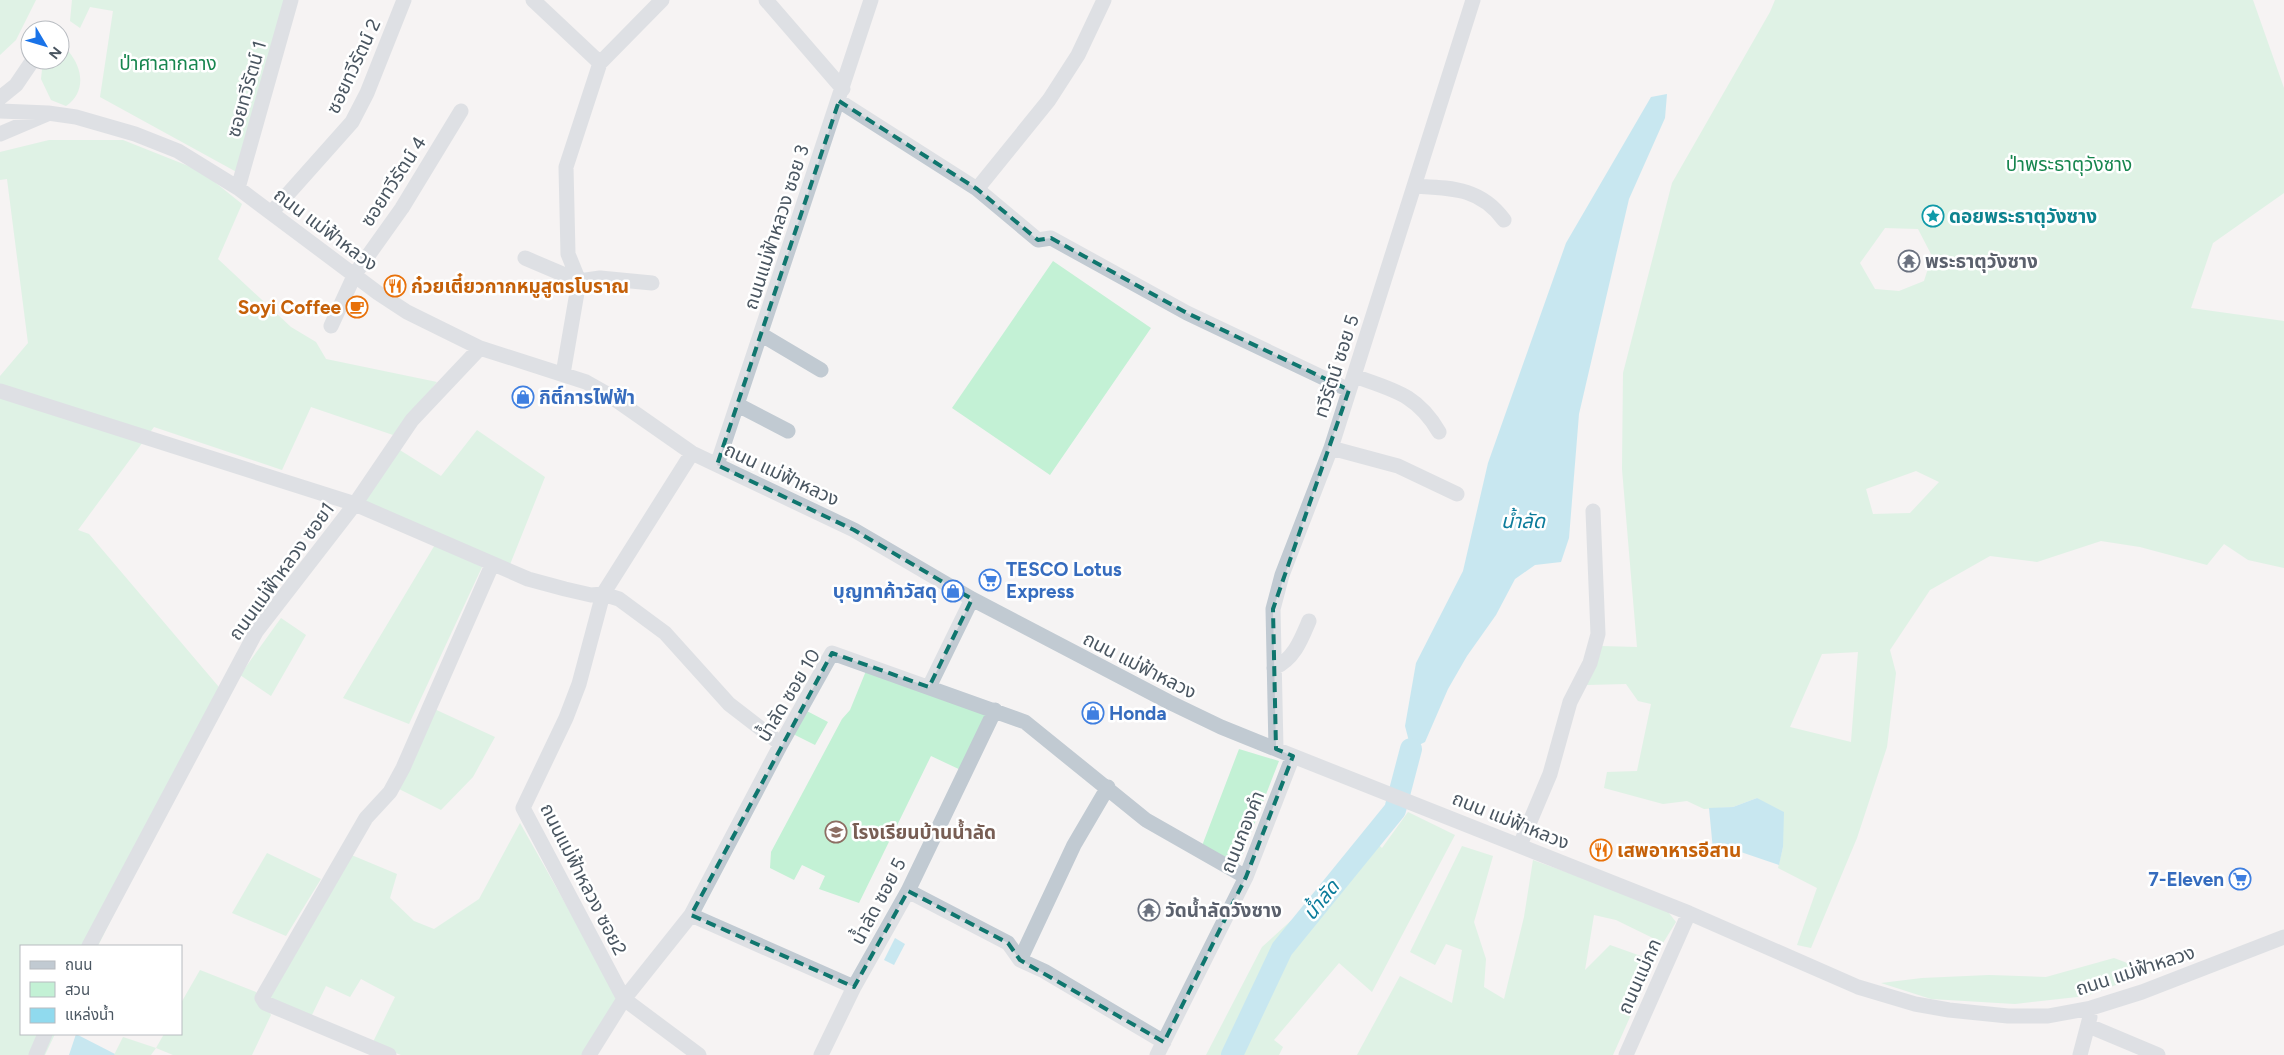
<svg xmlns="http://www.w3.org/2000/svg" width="2284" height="1055" font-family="Figtree,'Noto Sans Thai',sans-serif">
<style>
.green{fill:#c3f1d5;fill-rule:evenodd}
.water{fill:#90daee}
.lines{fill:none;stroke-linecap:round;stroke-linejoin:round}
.river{stroke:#90daee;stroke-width:22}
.minor{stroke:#c1cad2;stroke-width:15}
.marked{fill:none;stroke:#0f766e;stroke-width:4;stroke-dasharray:10 6;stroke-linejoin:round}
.labels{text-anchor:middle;stroke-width:5;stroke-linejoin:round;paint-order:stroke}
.park-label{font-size:19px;fill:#17864f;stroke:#fff}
.street-label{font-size:19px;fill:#4a5661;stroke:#fff}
.culture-label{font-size:19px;font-weight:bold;fill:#0d838f;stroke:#fff;text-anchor:start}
.worship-label{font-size:19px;font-weight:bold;fill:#5b616d;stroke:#fff;text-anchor:start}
.food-label{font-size:19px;font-weight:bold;fill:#c56008;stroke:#fff;text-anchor:start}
.shop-label{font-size:19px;font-weight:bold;fill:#366cbe;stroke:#fff;text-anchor:start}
.education-label{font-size:19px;font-weight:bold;fill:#785e54;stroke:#fff;text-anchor:start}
.water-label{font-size:20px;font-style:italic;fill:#0c7c9b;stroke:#fff}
</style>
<rect width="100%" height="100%" fill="#f5f3f3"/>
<path class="green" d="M 0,0 L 36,0 L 16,40 L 0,55 Z
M 72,0 L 291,0 L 242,175 L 100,97 L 113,11 L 90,7 L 80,28 L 70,21 Z
M 1775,0 L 2253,0 L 2284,88 L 2284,193 L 2213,243 L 2191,308 L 2284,321 L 2284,568 L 2248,560 L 2224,544 L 2207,565 L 2140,547 L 2101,541 L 2037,562 L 1990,556 L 1930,590 L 1890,650 L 1896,673 L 1887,747 L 1857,838 L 1811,948 L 1797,945 L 1817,888 L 1778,868 L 1783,847 L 1757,798 L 1733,807 L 1704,809 L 1687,801 L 1663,804 L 1604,788 L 1607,772 L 1637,771 L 1651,704 L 1638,701 L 1626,684 L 1586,685 L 1601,646 L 1637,647 L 1622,469 L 1623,373 L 1672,183 L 1770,12 ZM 1885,228 L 1918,229 L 1932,256 L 1924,281 L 1899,291 L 1875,289 L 1860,263 ZM 1916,471 L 1939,482 L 1910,513 L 1873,514 L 1866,489 ZM 1858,652 L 1851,742 L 1790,727 L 1822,654 Z
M 60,50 L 69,52 C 83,69 86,92 66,106 L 51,100 L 41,79 L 43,60 L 60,60 Z
M 49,140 L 123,140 L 201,171 L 242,204 L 218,259 L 291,327 L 316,342 L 326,359 L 437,382 L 393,435 L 311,407 L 282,470 L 154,427 L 78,530 L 89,534 L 224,693 L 98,946 L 21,946 L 21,1034 L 55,1034 L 45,1055 L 0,1055 L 0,376 L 28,343 L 7,179 L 0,180 L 0,152 Z
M 1053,261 L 1151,328 L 1050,475 L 952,408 Z
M 477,430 L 545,477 L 509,567 L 355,504 L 395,447 L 441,476 Z
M 436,543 L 482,567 L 409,724 L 343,698 Z
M 281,618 L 306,635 L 271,696 L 240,675 Z
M 868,666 L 995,710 L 965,772 L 931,756 L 859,903 L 819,889 L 825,876 L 802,865 L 794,880 L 770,868 L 771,852 L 842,719 L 850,710 Z
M 430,707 L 495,737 L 473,777 L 441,810 L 393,786 Z
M 805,710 L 828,722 L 815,745 L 793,734 Z
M 1239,749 L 1279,761 L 1238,866 L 1200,851 Z
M 1408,812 L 1455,835 L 1372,992 L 1339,963 L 1274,1040 L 1283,1047 L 1279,1055 L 1206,1055 L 1262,947 L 1319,895 L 1367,834 L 1382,848 Z
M 520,823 L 618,997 L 582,1055 L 401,1055 L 372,1044 L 395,997 L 361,979 L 350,997 L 326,986 L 310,1019 L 267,1000 L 349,854 L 397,874 L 390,898 L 414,921 L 434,929 L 479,899 Z
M 1462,846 L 1493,856 L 1474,922 L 1486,959 L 1484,987 L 1504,999 L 1524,917 L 1533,860 L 1665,908 L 1676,922 L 1663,943 L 1616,920 L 1594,915 L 1585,970 L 1610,945 L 1655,961 L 1613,1055 L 1357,1055 L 1400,976 L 1452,1003 L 1462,950 L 1446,944 L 1435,965 L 1410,952 Z
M 267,853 L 321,879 L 286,936 L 232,913 Z
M 2114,958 L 2151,972 L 2086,996 L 2015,1004 L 1931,999 L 1881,983 L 1922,978 L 1989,975 L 2046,977 Z
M 200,970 L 256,992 L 271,1015 L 252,1055 L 173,1055 L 156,1048 L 151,1055 L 114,1055 L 123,1037 L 156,1048 L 164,1034 L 181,1034 L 181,1003 Z"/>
<path class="water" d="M 1667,94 L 1665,118 L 1629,199 L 1579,414 L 1569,538 L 1561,562 L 1535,565 L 1515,579 L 1496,615 L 1467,656 L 1448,689 L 1425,742 L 1411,749 L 1405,726 L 1416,663 L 1463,571 L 1488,463 L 1566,243 L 1651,97 Z
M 1757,798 L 1784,812 L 1783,847 L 1779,865 L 1735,850 L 1713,850 L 1709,808 L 1733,807 Z
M 895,938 L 905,944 L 894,965 L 884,960 Z
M 76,1034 L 115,1054 L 114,1055 L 69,1055 Z"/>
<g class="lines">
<path class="river" d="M 1232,1055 L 1282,949 L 1395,810 L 1411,749"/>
<path class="minor" d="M 533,0 L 600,63
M 766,0 L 843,89
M 0,98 L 16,85 L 33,60
M 839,101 L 977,189 L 1038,240 L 1051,238 L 1187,313 L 1349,390
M 0,111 L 48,113 L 76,117 L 135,134 L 178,151 L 238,188 L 378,293 L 407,312 L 480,348 L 586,382 L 609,395 L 692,453 L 854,530 L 972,599 L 1169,702 L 1221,727 L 1293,756 L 1689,913 L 1858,987 L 1915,1004 L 1949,1010 L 2008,1016 L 2048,1016 L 2091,1008 L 2142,992 L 2284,937
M 0,134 L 47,114
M 1414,186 C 1450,188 1480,187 1504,220
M 238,188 L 291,0
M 977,189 L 1049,100 L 1078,55 L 1104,0
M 271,213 L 352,122 L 367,93 L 404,0
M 525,258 L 579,281 L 563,374
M 652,283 L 600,278 L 579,281 L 568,254 L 566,167 L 600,63 L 662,0
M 331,326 L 355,274 L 402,208 L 461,111
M 762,335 L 821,370
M 1354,376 C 1393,390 1417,394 1439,432
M 0,391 L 355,504 L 528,579 L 565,589 L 591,595 L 603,594 L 619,599 L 665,633 L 729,704 L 781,744
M 738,405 L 788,431
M 1331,448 L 1398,466 L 1457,494
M 692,453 L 603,594 L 579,684 L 566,718 L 523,808 L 624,999 L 699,1055
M 717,465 L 871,0
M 1274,668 C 1294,659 1301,640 1309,621
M 929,687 L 972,599
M 1276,749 L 1273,609 L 1282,575 L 1331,448 L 1473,0
M 1520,845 L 1550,774 L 1570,702 L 1590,663 L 1598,634 L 1593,511
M 908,891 L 1008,943 L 1020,960 L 1044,971 L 1164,1042
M 691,915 L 854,987
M 89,946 L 256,632 L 355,504 L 412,420 L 480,348
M 1020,960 L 1074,845 L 1108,787
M 2089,1026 L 2158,1055
M 36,1055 L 45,1034
M 389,1055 L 265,1003 L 262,998 L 366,818 L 390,792 L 403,768 L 492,565
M 589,1055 L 624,999 L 691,915 L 781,744 L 832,653 L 1025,722 L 1146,820 L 1246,877
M 821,1055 L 854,987 L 908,891 L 995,710
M 1157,1055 L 1246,877 L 1293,756
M 1626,1055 L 1689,913
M 2080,1055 L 2090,1017"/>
</g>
<path d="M0 0H2284V1055H0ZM 839,101 L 977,189 L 1038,240 L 1051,238 L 1187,313 L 1349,390 L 1273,609 L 1276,749 L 1293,756 L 1246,877 L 1164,1042 L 1020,960 L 1008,943 L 908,891 L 854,987 L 691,915 L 832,653 L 929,687 L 972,599 L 854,530 L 717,465 Z" fill="#f5f3f3" fill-opacity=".55" fill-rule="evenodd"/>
<path class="marked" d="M 839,101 L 977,189 L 1038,240 L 1051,238 L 1187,313 L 1349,390 L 1273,609 L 1276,749 L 1293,756 L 1246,877 L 1164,1042 L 1020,960 L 1008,943 L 908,891 L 854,987 L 691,915 L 832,653 L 929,687 L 972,599 L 854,530 L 717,465 Z"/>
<defs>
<g id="sight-ring" transform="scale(1.125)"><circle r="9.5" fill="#fff" stroke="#0f9aa8" stroke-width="1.5"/><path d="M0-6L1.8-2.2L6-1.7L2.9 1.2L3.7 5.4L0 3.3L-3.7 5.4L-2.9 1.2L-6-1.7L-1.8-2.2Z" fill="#0f9aa8"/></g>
<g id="temple-ring" transform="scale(1.125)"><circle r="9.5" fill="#fff" stroke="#6b7280" stroke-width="1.5"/><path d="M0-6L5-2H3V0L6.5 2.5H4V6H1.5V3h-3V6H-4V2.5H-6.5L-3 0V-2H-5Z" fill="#6b7280"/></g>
<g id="restaurant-ring" transform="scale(1.125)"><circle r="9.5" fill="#fff" stroke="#e8710a" stroke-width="1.5"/><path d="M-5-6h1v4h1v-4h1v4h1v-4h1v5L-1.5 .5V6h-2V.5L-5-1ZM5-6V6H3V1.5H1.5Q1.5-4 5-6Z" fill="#e8710a"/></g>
<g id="cafe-ring" transform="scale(1.125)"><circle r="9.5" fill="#fff" stroke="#e8710a" stroke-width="1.5"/><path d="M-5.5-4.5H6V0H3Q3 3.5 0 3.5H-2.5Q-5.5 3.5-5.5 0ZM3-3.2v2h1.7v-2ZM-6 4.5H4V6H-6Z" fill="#e8710a"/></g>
<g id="shop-ring" transform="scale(1.125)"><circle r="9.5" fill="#fff" stroke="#3f7fe0" stroke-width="1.5"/><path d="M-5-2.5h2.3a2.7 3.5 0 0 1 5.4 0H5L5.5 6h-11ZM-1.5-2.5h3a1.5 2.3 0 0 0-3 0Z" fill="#3f7fe0"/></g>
<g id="supermarket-ring" transform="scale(1.125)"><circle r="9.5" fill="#fff" stroke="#3f7fe0" stroke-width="1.5"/><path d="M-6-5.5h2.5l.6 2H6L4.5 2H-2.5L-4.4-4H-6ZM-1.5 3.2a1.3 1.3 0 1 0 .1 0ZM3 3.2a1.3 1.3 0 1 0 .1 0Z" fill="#3f7fe0"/></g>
<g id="school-ring" transform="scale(1.125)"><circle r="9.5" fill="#fff" stroke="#8d6e63" stroke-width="1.5"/><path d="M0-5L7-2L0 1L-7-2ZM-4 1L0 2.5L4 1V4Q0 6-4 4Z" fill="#8d6e63"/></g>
</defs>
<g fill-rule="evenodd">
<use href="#sight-ring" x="1933" y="216"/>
<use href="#temple-ring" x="1909" y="261"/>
<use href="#restaurant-ring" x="395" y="286"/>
<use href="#cafe-ring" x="357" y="307"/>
<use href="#shop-ring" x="523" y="397"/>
<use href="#supermarket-ring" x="990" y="580"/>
<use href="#shop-ring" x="953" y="591"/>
<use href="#shop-ring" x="1093" y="713"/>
<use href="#school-ring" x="836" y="832"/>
<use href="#restaurant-ring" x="1601" y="850"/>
<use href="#supermarket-ring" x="2240" y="879"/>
<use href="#temple-ring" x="1149" y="910"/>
</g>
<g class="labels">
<g class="park-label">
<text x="168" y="70">ป่าศาลากลาง</text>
<text x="2069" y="171">ป่าพระธาตุวังซาง</text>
</g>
<g class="street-label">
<text transform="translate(353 66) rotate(-65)" y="7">ซอยทวีรัตน์ 2</text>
<text transform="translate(246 89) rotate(-74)" y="7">ซอยทวีรัตน์ 1</text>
<text transform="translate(393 181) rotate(-57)" y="7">ซอยทวีรัตน์ 4</text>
<text transform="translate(776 227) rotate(-72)" y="7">ถนนแม่ฟ้าหลวง ซอย 3</text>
<text transform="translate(326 229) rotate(37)" y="7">ถนน แม่ฟ้าหลวง</text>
<text transform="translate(1336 366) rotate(-72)" y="7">ทวีรัตน์ ซอย 5</text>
<text transform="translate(782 474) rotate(25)" y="7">ถนน แม่ฟ้าหลวง</text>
<text transform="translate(281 571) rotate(-54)" y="7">ถนนแม่ฟ้าหลวง ซอย1</text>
<text transform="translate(1140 665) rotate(27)" y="7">ถนน แม่ฟ้าหลวง</text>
<text transform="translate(788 695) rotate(-59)" y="7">น้ำลัด ซอย 10</text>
<text transform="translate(1511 820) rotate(22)" y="7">ถนน แม่ฟ้าหลวง</text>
<text transform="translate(1242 832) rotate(-68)" y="7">ถนนกองคำ</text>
<text transform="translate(584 879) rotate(63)" y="7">ถนนแม่ฟ้าหลวง ซอย2</text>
<text transform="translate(878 901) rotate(-62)" y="7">น้ำลัด ซอย 5</text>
<text transform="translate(2135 970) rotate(-18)" y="7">ถนน แม่ฟ้าหลวง</text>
<text transform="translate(1639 976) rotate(-66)" y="7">ถนนแม่กก</text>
</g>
<g class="culture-label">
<text x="1949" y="223">ดอยพระธาตุวังซาง</text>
</g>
<g class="worship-label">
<text x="1925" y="268">พระธาตุวังซาง</text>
<text x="1165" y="917">วัดน้ำลัดวังซาง</text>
</g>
<g class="food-label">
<text x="411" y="293">ก๋วยเตี๋ยวกากหมูสูตรโบราณ</text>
<text x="341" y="314" text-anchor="end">Soyi Coffee</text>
<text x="1617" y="857">เสพอาหารอีสาน</text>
</g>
<g class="shop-label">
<text x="539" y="404">กิติ์การไฟฟ้า</text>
<text x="1006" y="576">TESCO Lotus<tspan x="1006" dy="22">Express</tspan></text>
<text x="937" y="598" text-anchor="end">บุญทาค้าวัสดุ</text>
<text x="1109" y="720">Honda</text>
<text x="2224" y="886" text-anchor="end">7-Eleven</text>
</g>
<g class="education-label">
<text x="852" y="839">โรงเรียนบ้านน้ำลัด</text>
</g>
<g class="water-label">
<text x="1523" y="528">น้ำลัด</text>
<text transform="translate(1321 900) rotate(-51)" y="7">น้ำลัด</text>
</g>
</g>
<rect x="20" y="945" width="162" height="90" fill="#ffffff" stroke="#b7bbc0"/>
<rect x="30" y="961" width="25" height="8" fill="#c1cad2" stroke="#b7bbc0"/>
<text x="65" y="970" font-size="15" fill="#4a5661">ถนน</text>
<rect x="30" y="982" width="25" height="15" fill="#c3f1d5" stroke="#b7bbc0"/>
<text x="65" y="995" font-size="15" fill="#4a5661">สวน</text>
<rect x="30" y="1008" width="25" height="15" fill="#90daee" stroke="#b7bbc0"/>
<text x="65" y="1020" font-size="15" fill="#4a5661">แหล่งน้ำ</text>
<g transform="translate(45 45) rotate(128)"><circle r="24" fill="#ffffff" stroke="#b7bbc0"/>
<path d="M0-4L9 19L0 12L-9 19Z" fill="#1a73e8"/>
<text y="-8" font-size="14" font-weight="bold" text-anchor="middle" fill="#4a5661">N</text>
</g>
</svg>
